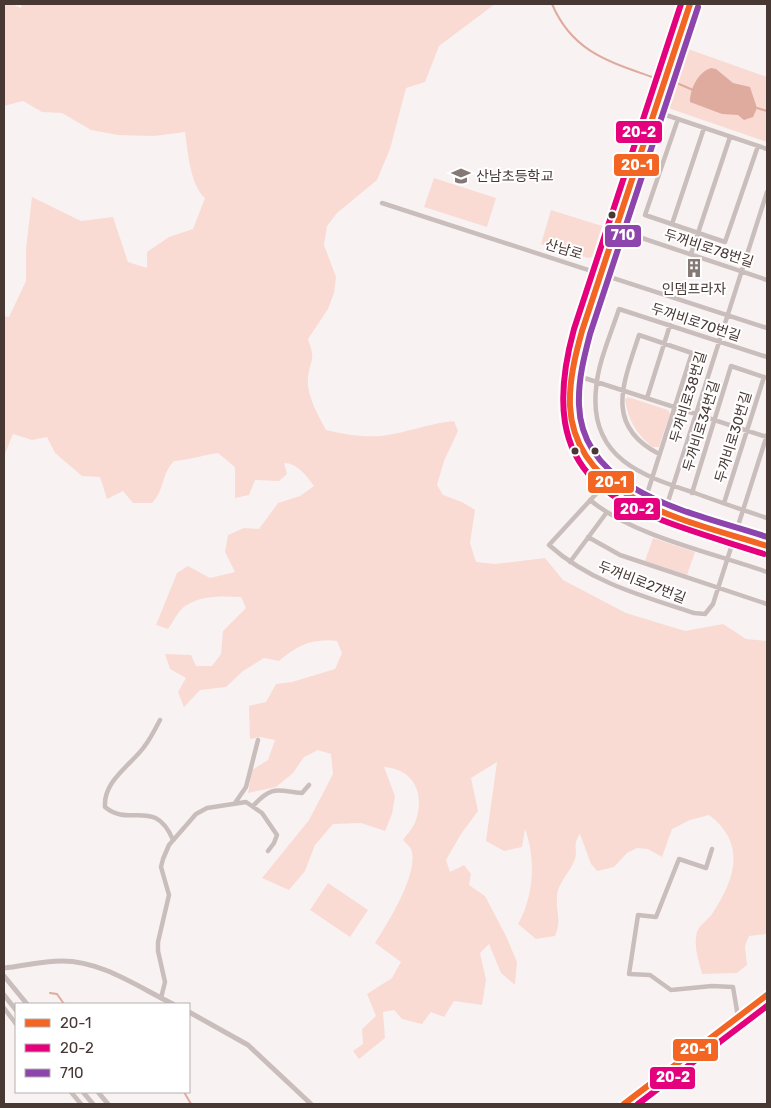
<svg xmlns="http://www.w3.org/2000/svg" width="771" height="1108" font-family="Rubik,'Noto Sans KR',sans-serif">
<style>
.green{fill:#f9dbd4}
.water{fill:#dfab9e}
.lines{fill:none;stroke-linecap:round;stroke-linejoin:round}
.stream{stroke:#dfab9e;stroke-width:2}
.minor{stroke:#c9bebc;stroke-width:4.5}
.tertiary{stroke:#c9bebc;stroke-width:5}
.bus-1-casing{stroke:#fff;stroke-width:10}
.bus-2-casing{stroke:#fff;stroke-width:10}
.bus-3-casing{stroke:#fff;stroke-width:10}
.bus-1{stroke:#f26522;stroke-width:6}
.bus-2{stroke:#e5007d;stroke-width:6}
.bus-3{stroke:#8e44ad;stroke-width:6}
.bus-dot{fill:#473834;stroke:#fff;stroke-width:2}
.labels{text-anchor:middle;stroke-width:4;stroke-linejoin:round;paint-order:stroke}
.poi-label{font-size:14px;fill:#473834;stroke:#fff;text-anchor:start}
.street-label{font-size:14px;fill:#473834;stroke:#fff}
.line-badge{stroke:#fff;stroke-width:2}
.badge-label{font-size:14px;text-anchor:middle;font-weight:bold;fill:#fff}
</style>
<rect width="100%" height="100%" fill="#f8f3f2"/>
<path class="green" d="M 4,4 L 12,4 L 21,8 L 22,4 L 495,4 L 439,46 L 425,82 L 406,88 L 390,149 L 377,180 L 337,213 L 327,226 L 324,245 L 336,277 L 334,293 L 328,309 L 308,339 C 316,362 311,356 308,377 C 306,395 318,415 326,430 C 348,435 371,439 393,434 C 414,430 433,423 454,421 L 458,431 L 444,461 L 437,485 L 443,495 L 462,502 L 475,510 L 470,543 L 476,562 L 495,564 L 545,558 L 563,580 L 626,613 L 685,631 L 723,624 L 746,639 L 767,641 L 767,934 L 749,936 L 745,946 L 747,965 L 737,973 L 702,974 C 699,961 693,946 697,932 C 699,925 708,920 712,914 C 735,879 747,844 709,815 L 690,820 L 672,829 L 662,857 L 648,849 L 637,848 L 627,853 L 614,867 L 597,871 L 591,864 L 580,834 C 572,845 578,850 575,859 C 570,873 557,883 557,898 C 556,916 562,918 555,936 L 536,939 L 518,924 C 534,896 536,859 525,829 L 522,847 L 504,851 L 486,841 L 497,762 L 471,778 L 478,811 L 461,834 L 446,860 L 450,872 L 464,865 L 471,874 L 469,885 L 485,896 L 506,936 L 517,962 L 515,985 L 501,973 L 489,944 L 480,953 L 486,980 L 482,1005 L 454,1001 L 444,1017 L 431,1012 L 422,1024 L 402,1019 L 394,1010 L 383,1012 L 385,1038 L 359,1059 L 353,1051 L 363,1044 L 362,1029 L 376,1016 L 367,994 L 392,978 L 401,962 L 375,943 C 387,924 420,872 411,849 C 409,846 405,842 403,840 C 407,834 414,827 416,820 C 425,792 413,769 384,767 L 395,796 L 392,814 L 385,831 L 361,823 L 333,824 L 315,845 L 305,871 L 289,890 L 262,878 L 309,820 L 333,774 L 331,754 L 318,750 L 304,757 L 293,773 L 276,787 L 248,793 L 252,770 L 268,760 L 275,740 L 260,737 L 250,739 L 249,706 L 266,702 L 276,684 L 292,682 L 335,669 L 342,653 L 337,641 C 311,639 300,644 279,661 L 264,658 L 243,671 L 226,687 L 200,690 L 184,707 L 178,692 L 186,678 L 170,669 L 165,654 L 191,655 L 196,666 L 212,666 L 221,654 L 223,631 L 246,608 L 241,597 C 222,596 202,595 185,606 C 178,611 173,622 168,629 L 156,625 L 177,573 L 188,566 L 210,578 L 235,572 L 225,552 L 228,535 L 244,528 L 259,529 L 278,503 L 300,496 L 314,486 C 307,476 297,463 284,463 L 287,474 L 279,481 L 255,480 L 249,495 L 235,498 L 235,467 L 218,453 C 202,455 190,460 174,461 C 160,476 166,488 152,503 L 133,503 L 123,491 L 107,499 L 100,477 L 82,476 L 55,453 L 47,437 L 32,440 L 13,434 L 4,456 L 4,316 L 9,317 L 26,281 L 26,249 L 32,197 L 81,221 L 113,217 L 128,262 L 147,268 L 147,252 L 169,237 L 193,229 L 205,198 C 190,185 188,152 185,132 L 154,136 L 118,135 L 91,130 L 62,113 L 42,112 L 23,101 L 4,106 Z
M 688,49 L 767,77 L 767,142 L 668,108 Z
M 434,178 L 496,198 L 487,227 L 424,207 Z
M 551,210 L 602,226 L 592,257 L 588,258 L 541,244 Z
M 628,397 L 668,410 L 670,414 L 659,447 L 652,447 C 636,433 628,420 625,399 Z
M 653,538 L 695,552 L 687,575 L 645,561 Z
M 328,883 L 368,910 L 350,937 L 310,910 Z"/>
<path class="water" d="M 711,68 L 716,69 L 733,83 L 750,87 L 757,108 L 753,117 L 744,120 L 738,115 L 722,114 L 690,102 C 690,89 698,72 711,68 Z"/>
<g class="lines">
<path class="stream" d="M 552,4 C 572,51 607,61 652,77
M 679,84 L 693,90
M 757,108 L 767,111
M 50,993 L 57,994 L 64,1004
M 184,1092 L 191,1104"/>
<path class="minor" d="M 690,4 C 660,88 633,174 606,259 C 593,299 567,363 570,405 C 571,427 579,450 594,468 C 628,509 716,528 767,546
M 654,111 L 767,149
M 678,119 L 645,215 L 725,242 L 758,146
M 382,203 L 767,328
M 672,224 L 704,128
M 615,229 L 767,280
M 691,254 L 730,137
M 767,357 L 619,309 C 611,334 598,362 596,389 C 589,458 642,476 695,493 C 719,502 743,510 767,518
M 572,374 L 767,437
M 647,398 L 670,325
M 607,482 L 549,545 C 590,582 642,596 694,613 L 705,614 L 713,604 L 767,435
M 692,493 L 731,366 L 764,377 L 724,503
M 647,494 L 692,353 L 639,335 C 624,382 603,425 659,454
M 590,500 C 633,536 713,553 767,572
M 665,511 L 767,192
M 588,537 L 620,555 L 767,604
M 570,562 L 607,512
M 160,720 C 155,729 151,738 144,747 C 131,765 103,781 105,807 C 130,828 155,797 173,840
M 235,803 L 246,787 L 258,740
M 253,806 C 273,784 278,791 302,793 L 309,785
M 712,849 L 706,868 L 679,859 L 656,917 L 638,915 L 629,974 L 650,975 L 671,990 L 712,986 L 733,987 L 738,1017
M 161,998 L 165,982 L 158,951 L 158,942 L 169,895 L 161,867 L 163,859 L 169,845 L 196,814 L 207,808 L 246,802 L 262,813 L 277,835 L 274,843 L 268,851
M 4,1008 L 16,1024
M 71,1092 L 81,1104
M 624,1104 L 767,995"/>
<path class="tertiary" d="M 4,968 C 23,966 42,961 62,961 C 102,961 138,987 173,1004
M 4,976 L 27,1004
M 4,995 L 16,1010
M 189,1012 L 248,1045 L 311,1104
M 83,1092 L 93,1104
M 98,1092 L 108,1104"/>
<g class="bus-1-casing">
<path id="bus-1" d="M 690,4 L 582,331 C 575,356 569,381 570,406 C 575,502 694,522 767,546
M 624,1104 L 767,995"/>
</g>
<g class="bus-2-casing">
<path id="bus-2" d="M 681,4 L 574,329 C 528,497 636,512 764,554
M 638,1104 L 767,1006"/>
</g>
<g class="bus-3-casing">
<path id="bus-3" d="M 698,7 L 590,334 C 584,357 578,380 579,405 C 582,495 699,514 767,537"/>
</g>
<use href="#bus-1" class="bus-1"/>
<use href="#bus-2" class="bus-2"/>
<use href="#bus-3" class="bus-3"/>
</g>
<defs>
<g id="school-bare" transform="scale(1.5)"><path d="M0-5L7-2L0 1L-7-2ZM-4 1L0 2.5L4 1V4Q0 6-4 4Z" fill="#857976" stroke="#fff" stroke-width="2.5" paint-order="stroke"/></g>
<g id="building-bare" transform="scale(1.5)"><path d="M-4-6H4V6H1V3H-1V6H-4ZM-2.5-4.3h1.7v1.8h-1.7ZM.8-4.3h1.7v1.8H.8ZM-2.5-1h1.7V.8h-1.7ZM.8-1h1.7V.8H.8Z" fill="#857976" stroke="#fff" stroke-width="2.5" paint-order="stroke"/></g>
</defs>
<g fill-rule="evenodd">
<use href="#school-bare" x="461" y="176"/>
<use href="#building-bare" x="694" y="268"/>
</g>
<g class="bus-dot">
<circle cx="612" cy="215" r="4.5"/>
<circle cx="575" cy="451" r="4.5"/>
<circle cx="595" cy="451" r="4.5"/>
</g>
<g class="labels">
<g class="poi-label">
<text x="476" y="181">산남초등학교</text>
<text x="694" y="294" text-anchor="middle">인뎀프라자</text>
</g>
<g class="street-label">
<text transform="translate(709 248) rotate(18)" y="5">두꺼비로78번길</text>
<text transform="translate(564 249) rotate(17)" y="5">산남로</text>
<text transform="translate(696 322) rotate(18)" y="5">두꺼비로70번길</text>
<text transform="translate(688 397) rotate(-73)" y="5">두꺼비로38번길</text>
<text transform="translate(701 426) rotate(-73)" y="5">두꺼비로34번길</text>
<text transform="translate(733 437) rotate(-73)" y="5">두꺼비로30번길</text>
<text transform="translate(642 582) rotate(21)" y="5">두꺼비로27번길</text>
</g>
</g>
<g class="line-badge">
<rect x="615" y="120" width="48" height="24" rx="5" fill="#e5007d"/>
<rect x="613" y="153" width="47" height="24" rx="5" fill="#f26522"/>
<rect x="604" y="224" width="38" height="24" rx="5" fill="#8e44ad"/>
<rect x="587" y="470" width="48" height="24" rx="5" fill="#f26522"/>
<rect x="613" y="497" width="48" height="24" rx="5" fill="#e5007d"/>
<rect x="672" y="1038" width="47" height="24" rx="5" fill="#f26522"/>
<rect x="649" y="1066" width="47" height="24" rx="5" fill="#e5007d"/>
</g>
<g class="badge-label">
<text x="639" y="137">20-2</text>
<text x="637" y="170">20-1</text>
<text x="623" y="240">710</text>
<text x="611" y="487">20-1</text>
<text x="637" y="514">20-2</text>
<text x="696" y="1054">20-1</text>
<text x="673" y="1082">20-2</text>
</g>
<rect width="771" height="1108" fill="none" stroke="#473834" stroke-width="10"/>
<rect x="15" y="1003" width="175" height="90" fill="#ffffff" stroke="#b5afae"/>
<rect x="25" y="1019" width="25" height="8" fill="#f26522" stroke="#b5afae"/>
<text x="60" y="1028" font-size="15" fill="#473834">20-1</text>
<rect x="25" y="1044" width="25" height="8" fill="#e5007d" stroke="#b5afae"/>
<text x="60" y="1053" font-size="15" fill="#473834">20-2</text>
<rect x="25" y="1069" width="25" height="8" fill="#8e44ad" stroke="#b5afae"/>
<text x="60" y="1078" font-size="15" fill="#473834">710</text>
</svg>
